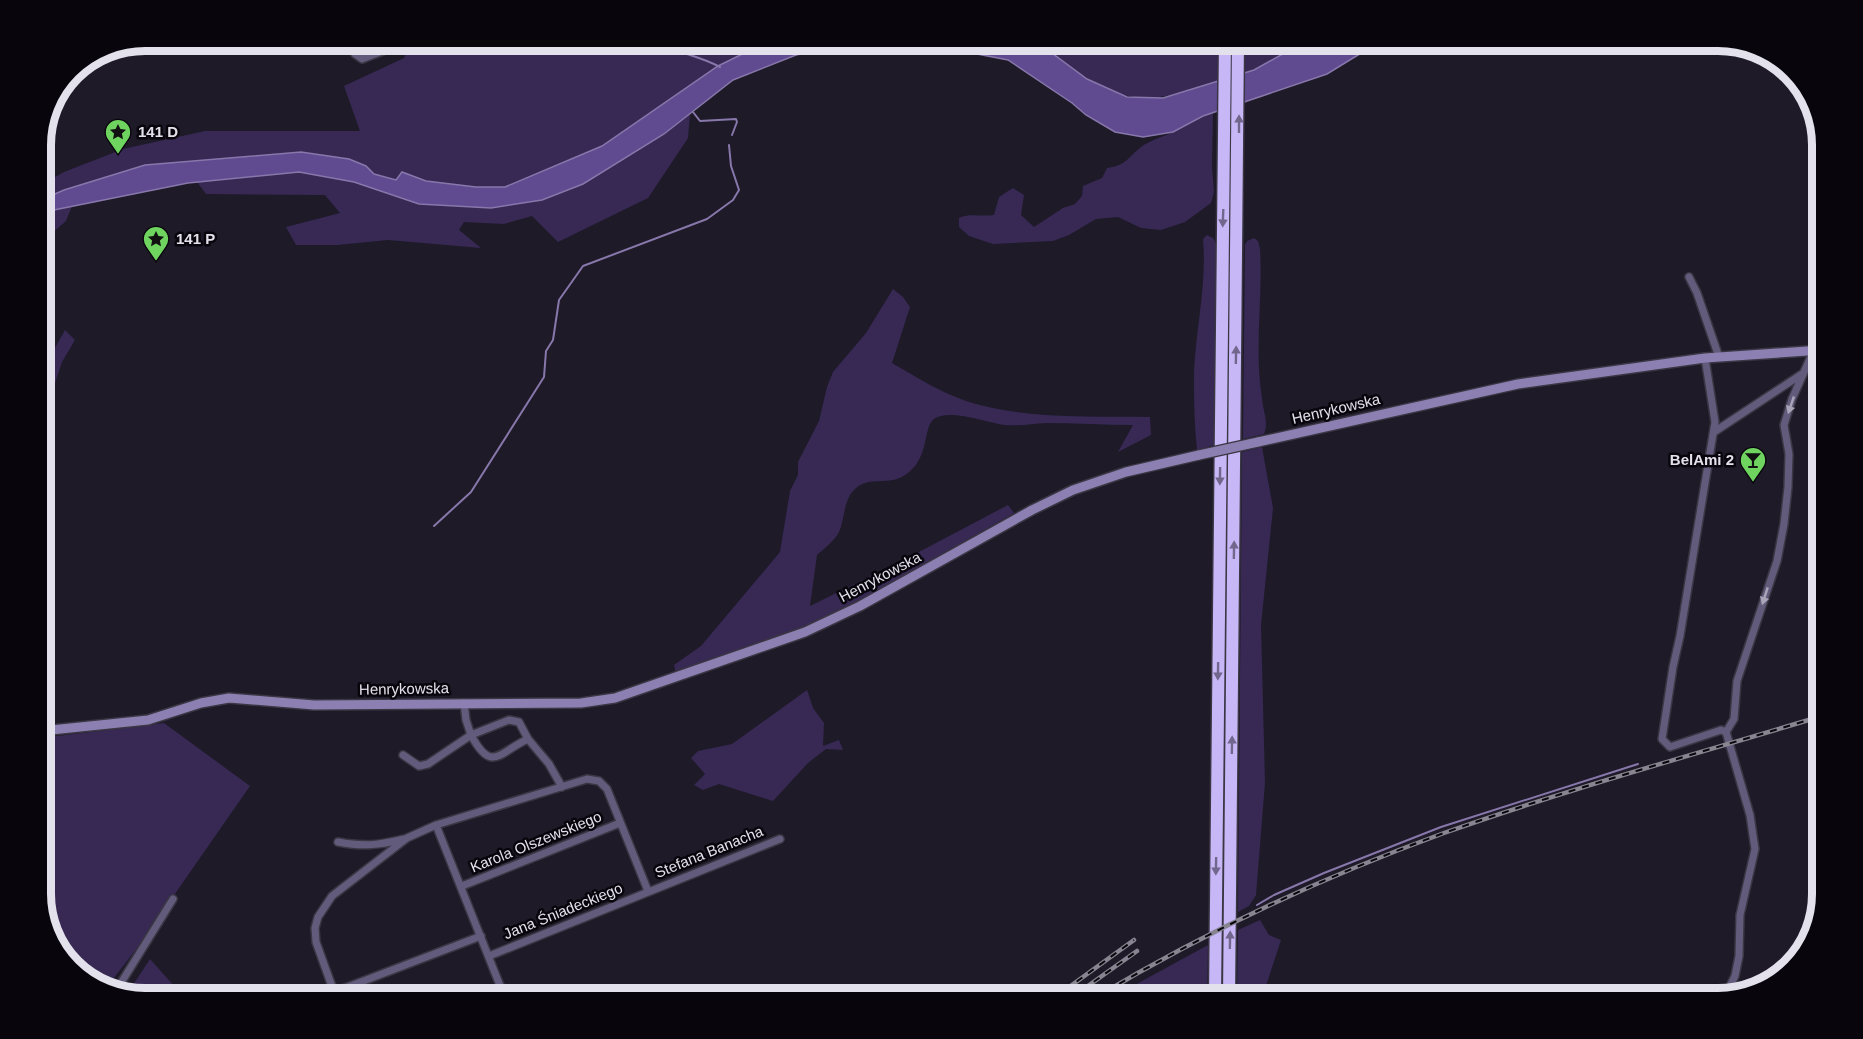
<svg xmlns="http://www.w3.org/2000/svg" width="1863" height="1039" font-family="Helvetica,sans-serif">
<style>
.green{fill:#372954}
.water{fill:#604a90;stroke:#8777ab;stroke-width:1.5}
.lines{fill:none;stroke-linecap:round;stroke-linejoin:round}
.stream{stroke:#8777ab;stroke-width:2}
.minor-casing{stroke:#3a3643;stroke-width:10}
.secondary-casing{stroke:#3a3643;stroke-width:12}
.motorway-casing{stroke:#3a3643;stroke-width:15}
.minor{stroke:#635b7b;stroke-width:7}
.secondary{stroke:#8c7fb1;stroke-width:9}
.motorway{stroke:#c7b7f6;stroke-width:12}
.rail-casing{stroke:#888591;stroke-width:4.5}
.rail{stroke:#08060c;stroke-width:2;stroke-dasharray:7;stroke-linecap:butt}
.secondary-bridge-casing{stroke:#3a3643;stroke-width:12;stroke-linecap:butt}
.secondary-bridge{stroke:#8c7fb1;stroke-width:9}
.oneway{fill:#71678d}
.oneway2{fill:#a9a5b9}
.labels{text-anchor:middle;stroke-width:5;stroke-linejoin:round;paint-order:stroke}
.poi-label{font-size:15px;font-weight:bold;fill:#e3e1eb;stroke:#08060c;text-anchor:start}
.street-label{font-size:15px;fill:#e3e1eb;stroke:#08060c}
.rim{fill:none;stroke:#e3e1eb;stroke-width:8}
</style>
<rect width="100%" height="100%" fill="#1e1a28"/>
<path class="green" d="M 413,41 L 769,41 L 718,66 L 602,146 L 505,187 L 476,187 L 426,181 L 402,172 L 397,180 L 374,174 L 366,166 L 145,165 L 64,190 L 41,200 L 41,185 L 64,172 L 123,149 L 205,131 L 360,131 L 344,86 L 404,58 Z
M 1028,41 L 1224,41 L 1224,79 C 1169,96 1141,111 1086,79 C 1066,66 1050,51 1028,41 Z
M 1238,41 L 1306,41 L 1254,70 L 1239,75 Z
M 1213,112 L 1212,167 L 1214,192 L 1211,203 L 1185,222 L 1161,230 L 1141,228 L 1118,217 L 1096,219 L 1069,235 L 1053,241 L 993,244 L 969,236 L 959,227 L 959,218 C 971,213 981,217 994,215 L 999,197 L 1013,188 L 1024,195 L 1021,215 L 1034,227 L 1063,208 L 1075,204 L 1082,196 L 1083,186 L 1102,178 L 1107,168 C 1127,165 1127,158 1141,147 C 1152,139 1164,137 1175,131 C 1188,125 1200,117 1213,112 Z
M 690,114 L 688,138 L 648,198 L 558,242 L 532,216 L 504,224 L 464,222 L 459,230 L 481,248 L 388,240 L 337,245 L 296,245 L 286,227 L 340,213 L 325,195 L 206,194 L 197,182 L 299,172 L 354,182 L 419,204 L 583,184 L 664,134 Z
M 1234,157 L 1224,998 L 1220,998 L 1230,158 Z
M 72,206 L 66,221 L 41,243 L 41,215 L 44,212 Z
M 1207,235 L 1213,238 L 1217,246 L 1214,445 L 1197,450 C 1194,424 1194,398 1194,372 C 1196,327 1207,284 1203,239 Z
M 1254,238 L 1258,241 L 1260,249 C 1263,299 1254,349 1262,398 C 1263,412 1269,421 1264,434 L 1243,439 L 1245,245 L 1247,241 Z
M 893,289 L 903,297 L 910,307 L 892,363 C 916,377 940,392 966,401 C 1025,420 1090,416 1150,417 L 1151,435 L 1118,452 L 1133,425 C 1104,425 1075,423 1046,423 C 1032,424 1019,426 1005,425 C 988,423 948,408 934,419 C 922,428 931,461 902,477 C 886,485 869,476 855,489 C 843,500 845,519 839,532 C 834,541 825,548 817,555 L 810,606 L 915,554 L 1008,505 L 1014,513 L 836,614 L 803,629 L 676,674 L 674,665 L 701,646 L 780,552 L 790,491 L 798,475 L 798,462 L 819,421 L 827,387 L 833,372 L 866,333 Z
M 65,330 L 75,340 L 62,362 L 41,425 L 41,373 Z
M 1262,447 L 1273,508 L 1261,625 L 1265,783 L 1256,895 L 1249,906 L 1238,912 L 1242,452 Z
M 807,690 L 813,708 L 824,723 L 823,746 L 839,740 L 843,750 L 826,749 L 808,763 L 773,801 L 719,784 L 703,790 L 694,785 L 705,774 L 691,758 L 698,751 L 732,744 Z
M 164,723 L 250,786 L 138,947 L 106,988 L 93,985 L 55,947 L 41,901 L 41,738 Z
M 1260,920 L 1269,935 L 1281,940 L 1262,998 L 1237,998 L 1238,930 Z
M 1208,945 L 1207,998 L 1111,998 Z
M 150,959 L 175,987 L 178,998 L 145,998 L 127,994 Z"/>
<path class="water" d="M 769,41 L 842,41 L 824,49 L 796,55 L 733,80 L 664,134 L 583,184 L 542,200 L 491,208 L 419,204 L 354,182 L 299,172 L 188,183 L 44,212 L 41,215 L 41,200 L 64,190 L 145,165 L 301,152 L 349,159 L 366,166 L 374,174 L 396,180 L 402,172 L 426,181 L 476,187 L 505,187 L 602,146 L 718,66 Z
M 910,41 L 1028,41 L 1045,48 L 1087,79 L 1127,97 L 1163,98 L 1254,70 L 1306,41 L 1381,41 L 1327,74 L 1203,116 L 1173,132 L 1143,137 L 1115,132 L 1086,115 L 1072,103 L 1008,60 Z"/>
<g class="lines">
<path class="stream" d="M 651,40 C 673,52 698,55 720,67
M 693,112 L 700,121 L 736,119 L 737,122 L 732,135
M 434,526 L 471,492 L 544,377 L 546,351 L 553,340 L 559,300 L 583,266 L 707,219 L 733,200 L 739,190 L 731,166 L 729,145
M 1822,654 L 1819,671 L 1822,736
M 1257,905 L 1274,895 L 1324,873 L 1441,827 L 1638,764"/>
<g class="minor-casing">
<path id="minor" d="M 350,40 L 355,54 L 362,59 L 398,45 L 402,40
M 1689,277 L 1697,293 L 1719,357
M 1705,358 L 1715,422 L 1680,636 L 1673,667 L 1662,739 L 1670,747 L 1721,730 L 1726,732
M 1714,432 L 1802,374
M 464,703 L 466,720 L 471,735 L 509,720 L 519,722 L 528,739 L 549,764 L 562,787
M 403,755 L 419,766 L 428,764 L 471,735 C 492,774 499,752 528,739
M 436,825 L 503,993 L 507,998
M 338,842 C 364,847 379,845 404,839
M 462,886 L 620,823
M 489,956 L 780,839
M 116,991 L 173,899
M 334,992 L 316,942 L 315,928 L 318,917 L 332,896 L 407,838 L 436,825 L 587,779 L 599,781 L 607,789 L 648,891
M 319,998 L 481,936
M 1718,998 L 1727,992 L 1735,976 L 1739,956 L 1740,915 L 1755,849 L 1750,815 L 1726,732 L 1734,719 L 1737,681 L 1777,561 L 1784,524 L 1788,487 L 1789,454 L 1784,425 L 1792,399 L 1813,352"/>
</g>
<g class="secondary-casing">
<path id="secondary" d="M 1258,442 L 1518,384 L 1705,358 L 1822,350
M 41,731 L 148,720 L 201,703 L 229,698 L 314,705 L 581,703 L 615,698 L 805,632 L 860,606 L 1032,510 L 1073,490 L 1126,472 L 1199,455"/>
</g>
<g class="motorway-casing">
<path id="motorway" d="M 1215,998 L 1225,40
M 1229,998 L 1238,40"/>
</g>
<use href="#minor" class="minor"/>
<use href="#secondary" class="secondary"/>
<use href="#motorway" class="motorway"/>
<g class="rail-casing">
<path id="rail" d="M 1054,998 L 1134,940
M 1071,998 L 1137,951
M 1095,998 C 1205,932 1323,877 1444,833 C 1568,789 1696,754 1822,716"/>
</g>
<use href="#rail" class="rail"/>
<g class="secondary-bridge-casing">
<path id="secondary-bridge" d="M 1199,455 L 1258,442"/>
</g>
<use href="#secondary-bridge" class="secondary-bridge"/>
</g>
<defs><path id="oneway-solid" d="M-6-.8H1V-3.2L6.5 0L1 3.2V.8H-6Z" transform="scale(1.5)"/></defs>
<g class="oneway">
<use href="#oneway-solid" transform="translate(1239 124) rotate(-90)"/>
<use href="#oneway-solid" transform="translate(1223 218) rotate(92)"/>
<use href="#oneway-solid" transform="translate(1236 355) rotate(-89)"/>
<use href="#oneway-solid" transform="translate(1220 476) rotate(91)"/>
<use href="#oneway-solid" transform="translate(1234 550) rotate(-89)"/>
<use href="#oneway-solid" transform="translate(1218 671) rotate(91)"/>
<use href="#oneway-solid" transform="translate(1232 745) rotate(-89)"/>
<use href="#oneway-solid" transform="translate(1216 866) rotate(91)"/>
<use href="#oneway-solid" transform="translate(1230 940) rotate(-89)"/>
</g>
<g class="oneway2">
<use href="#oneway-solid" transform="translate(1791 405) rotate(109)"/>
<use href="#oneway-solid" transform="translate(1765 596) rotate(108)"/>
</g>
<defs>
<g id="sight-pin" transform="scale(1.35)"><path d="M0 17L-7.5 6A9.5 9.5 0 1 1 7.5 6Z" fill="#6fd35f" stroke="#08060c"/><path d="M0-6L1.8-2.2L6-1.7L2.9 1.2L3.7 5.4L0 3.3L-3.7 5.4L-2.9 1.2L-6-1.7L-1.8-2.2Z" fill="#111"/></g>
<g id="bar-pin" transform="scale(1.35)"><path d="M0 17L-7.5 6A9.5 9.5 0 1 1 7.5 6Z" fill="#6fd35f" stroke="#08060c"/><path d="M-6-5H6L.8 .8V4.5H3.5V6h-7V4.5H-.8V.8Z" fill="#111"/></g>
</defs>
<g fill-rule="evenodd">
<use href="#sight-pin" x="118" y="132"/>
<use href="#sight-pin" x="156" y="239"/>
<use href="#bar-pin" x="1753" y="460"/>
</g>
<g class="labels">
<g class="poi-label">
<text x="138" y="137">141 D</text>
<text x="176" y="244">141 P</text>
<text x="1734" y="465" text-anchor="end">BelAmi 2</text>
</g>
<g class="street-label">
<text transform="translate(1336 409) rotate(-13)" y="5">Henrykowska</text>
<text transform="translate(880 577) rotate(-28)" y="5">Henrykowska</text>
<text transform="translate(404 689) rotate(-1)" y="5">Henrykowska</text>
<text transform="translate(536 842) rotate(-22)" y="5">Karola Olszewskiego</text>
<text transform="translate(709 852) rotate(-22)" y="5">Stefana Banacha</text>
<text transform="translate(563 911) rotate(-22)" y="5">Jana Śniadeckiego</text>
</g>
</g>
<path d="M0 0H1863V1039H0ZM145 51H1718A94 94 0 0 1 1812 145V894A94 94 0 0 1 1718 988H145A94 94 0 0 1 51 894V145A94 94 0 0 1 145 51Z" fill="#08060c" fill-rule="evenodd"/>
<path class="rim" d="M145 51H1718A94 94 0 0 1 1812 145V894A94 94 0 0 1 1718 988H145A94 94 0 0 1 51 894V145A94 94 0 0 1 145 51Z"/>
</svg>
